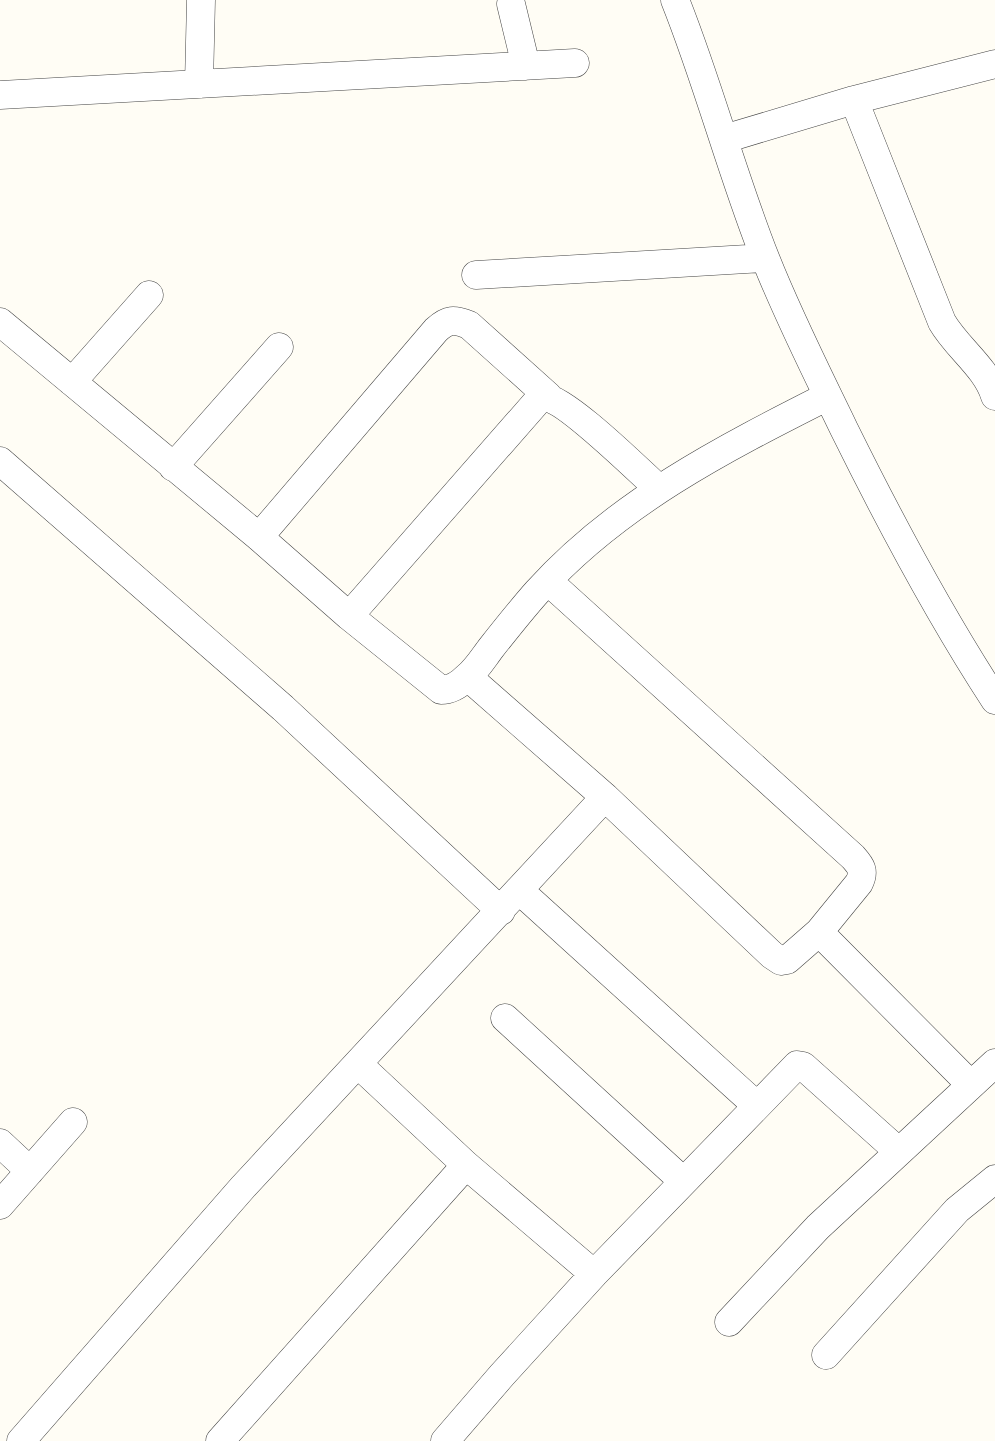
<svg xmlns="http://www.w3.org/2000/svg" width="995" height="1441" font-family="Spectral,serif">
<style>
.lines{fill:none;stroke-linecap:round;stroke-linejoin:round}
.minor-casing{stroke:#444;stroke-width:29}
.minor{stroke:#fff;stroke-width:28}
</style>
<rect width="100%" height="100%" fill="#fffdf5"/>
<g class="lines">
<g class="minor-casing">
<path id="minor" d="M 675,0 C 709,85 732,175 766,260 C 789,318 817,373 844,429 C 890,522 938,613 995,700
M 511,4 L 526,66
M 199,84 L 201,0
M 0,95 L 575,63
M 854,100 L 942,322 C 957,348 986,367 995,396
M 724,139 L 854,100 L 995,64
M 476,275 L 765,258
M 0,322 L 259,537 L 349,616 L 441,690 C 452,690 460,684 467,677 C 477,669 484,657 491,648 C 506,629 521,610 537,592 C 617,503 723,449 828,396
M 72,382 L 149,295
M 0,461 L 283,708 L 501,911
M 173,467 L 279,347
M 259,537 L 436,330 C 448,319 454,319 469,325 L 548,396
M 548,581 L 853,857 C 861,866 865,871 859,883 L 819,932
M 349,616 L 541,397 C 563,395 639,471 659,489
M 468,677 L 605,797 L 772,955 L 781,961 L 787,960 L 819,932 L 971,1085
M 520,891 L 756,1105
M 505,1018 L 683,1181
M 358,1064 L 466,1165 L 594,1274
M 0,1143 L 30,1171
M 0,1205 L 73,1122
M 729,1322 L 818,1227 L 995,1063
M 826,1355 L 957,1210 L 995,1179
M 21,1441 L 243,1187 L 605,797
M 220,1441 L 466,1165
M 445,1441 L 502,1375 L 594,1274 L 797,1065 L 803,1066 L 898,1151"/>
</g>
<use href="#minor" class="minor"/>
</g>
</svg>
